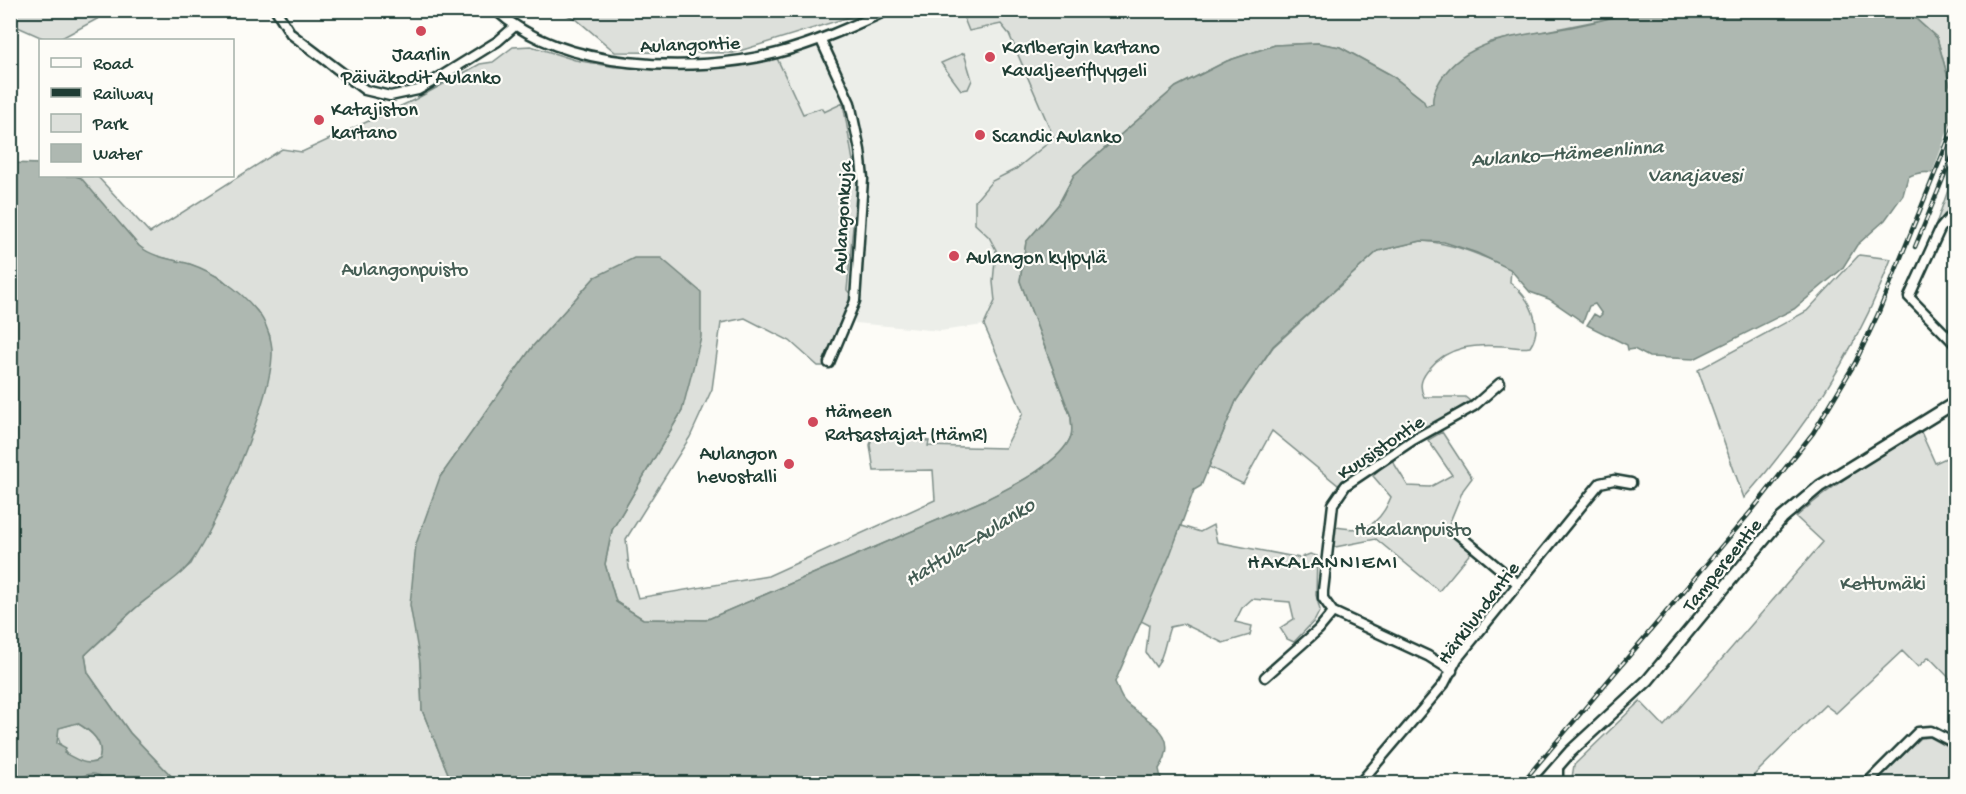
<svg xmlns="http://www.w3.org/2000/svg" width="1966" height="794" font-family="'Gochi Hand',sans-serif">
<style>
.built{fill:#eceee9}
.green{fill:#dde0db;stroke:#7e8e88;stroke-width:1.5}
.water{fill:#aeb8b1;stroke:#75877f;stroke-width:1.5;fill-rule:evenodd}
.pier{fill:#fdfcf7}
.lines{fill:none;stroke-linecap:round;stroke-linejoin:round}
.minor-casing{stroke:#1f3d34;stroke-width:13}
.major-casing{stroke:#1f3d34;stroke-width:15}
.minor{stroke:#fdfcf7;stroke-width:8}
.major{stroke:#fdfcf7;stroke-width:10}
.rail-casing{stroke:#1f3d34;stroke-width:4.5}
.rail{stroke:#fdfcf7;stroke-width:2;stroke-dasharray:7;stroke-linecap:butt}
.poi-dot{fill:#d1495b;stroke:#fdfcf7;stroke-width:2}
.labels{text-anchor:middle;stroke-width:4.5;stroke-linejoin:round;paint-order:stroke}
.street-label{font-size:20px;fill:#1f3d34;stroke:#fdfcf7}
.poi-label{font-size:20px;fill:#1f3d34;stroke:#fdfcf7;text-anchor:start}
.park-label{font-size:20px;fill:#455e55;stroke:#fdfcf7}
.water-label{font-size:21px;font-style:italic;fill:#435c53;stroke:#fdfcf7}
.neighbourhood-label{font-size:21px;letter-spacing:1.5px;fill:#1f3d34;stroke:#fdfcf7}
</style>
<rect width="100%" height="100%" fill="#fdfcf7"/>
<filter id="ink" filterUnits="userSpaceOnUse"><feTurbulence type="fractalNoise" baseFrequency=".0167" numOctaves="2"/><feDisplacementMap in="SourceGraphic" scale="12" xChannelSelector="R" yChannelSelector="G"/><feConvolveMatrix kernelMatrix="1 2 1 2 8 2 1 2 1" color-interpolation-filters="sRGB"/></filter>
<g filter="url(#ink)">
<path class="built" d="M 891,11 L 961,11 L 969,31 L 1001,24 L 1009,34 L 1054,138 L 1016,169 L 992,181 L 980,230 L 989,237 L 996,250 L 993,282 L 995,301 L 984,325 L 940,331 L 855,323 L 855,301 L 847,290 L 857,184 L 843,103 L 823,112 L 811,110 L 803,114 L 775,54 Z"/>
<path class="green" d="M 11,10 L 112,10 L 112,11 L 58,40 L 47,40 L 11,24 Z
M 558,11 L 869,10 L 869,11 L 733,53 L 615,52 L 576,19 Z
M 961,11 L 1634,11 L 1611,18 L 1490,42 L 1434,93 L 1433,104 L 1425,106 L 1423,100 L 1391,75 L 1340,47 L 1318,43 L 1275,45 L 1227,61 L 1176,87 L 1074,175 L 1058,205 L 1026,242 L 1020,281 L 1071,417 C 1071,422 1073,430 1071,436 C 1062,462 1013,486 989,498 L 706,620 L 643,619 L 616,602 L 605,564 L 612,530 L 682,411 L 595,277 L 533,346 L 440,477 L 420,662 L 422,710 L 452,783 L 178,783 L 130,733 L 88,673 L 85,655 L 138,606 L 191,564 L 221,507 L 253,428 L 270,336 L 257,311 L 222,279 L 192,265 L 149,254 L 139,246 L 81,179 L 75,176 L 97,176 L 150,233 L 282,149 L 302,152 L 416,99 L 480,64 L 493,62 L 513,47 L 531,46 L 575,60 L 615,67 L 734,65 L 775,54 L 803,114 L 821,108 L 824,112 L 843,103 L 857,184 L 847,290 L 852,296 L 825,366 L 818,366 L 790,341 L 745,318 L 721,323 L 712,389 L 690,437 L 626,539 L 629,568 L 638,598 L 768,576 L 935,500 L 933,470 L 874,471 L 870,445 L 873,435 L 929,441 L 928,446 L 1005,448 L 1023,413 L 984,325 L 995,301 L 993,282 L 996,250 L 989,237 L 975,224 L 975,201 L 992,181 L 1016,169 L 1054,138 L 1009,34 L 1001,24 L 969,31 Z
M 1907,11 L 1955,11 L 1955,92 L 1950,85 L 1937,38 Z
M 964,53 L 972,80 L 968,89 L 961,90 L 941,63 Z
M 1952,179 L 1955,182 L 1955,225 L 1947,226 L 1936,224 Z
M 1421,241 C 1454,243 1481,255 1511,269 L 1510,282 C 1529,297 1545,325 1530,347 C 1519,349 1513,346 1502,346 C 1476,344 1448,346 1430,368 C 1422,377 1418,385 1424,397 L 1465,397 L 1470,401 L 1338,485 L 1272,431 L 1243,484 L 1209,467 L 1236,401 L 1273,347 L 1378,251 Z
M 1859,255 L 1891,259 C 1858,348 1807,427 1744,498 L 1698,370 L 1807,311 Z
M 1442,432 L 1472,478 L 1463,490 L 1449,524 L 1453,527 L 1449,532 L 1473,550 L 1439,591 L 1376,539 L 1330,548 L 1332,526 C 1363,533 1378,528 1391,497 L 1373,476 L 1385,463 L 1392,460 L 1408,486 L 1430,487 L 1452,475 L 1428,440 Z
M 1921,432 L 1935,463 L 1955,454 L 1955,684 L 1929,657 L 1918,667 L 1902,651 L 1836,713 L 1825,705 L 1746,783 L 1571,784 L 1574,765 L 1640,701 L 1664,726 L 1823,542 L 1796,517 C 1834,483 1875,457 1921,432 Z
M 1213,525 L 1217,542 L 1300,558 L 1310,554 L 1317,556 L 1316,595 L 1320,610 L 1315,620 L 1294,642 L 1287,639 L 1280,628 L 1294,619 L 1290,602 L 1252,599 L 1242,608 L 1235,622 L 1252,626 L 1250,635 L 1223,643 L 1184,624 L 1170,627 C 1165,640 1164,657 1156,667 L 1146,653 L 1149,625 L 1141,621 L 1181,526 L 1200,532 Z
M 77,723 C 91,731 105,742 99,760 L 93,764 C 70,762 57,751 58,728 Z
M 1930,737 L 1955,751 L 1955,772 L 1946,783 L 1882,783 L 1879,778 L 1921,738 Z
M 93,773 L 99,774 L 109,783 L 76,784 L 78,778 Z"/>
<path class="water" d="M 1634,11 L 1907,11 L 1937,38 L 1950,85 L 1955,93 L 1955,182 C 1943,172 1921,169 1908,177 L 1903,195 L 1885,220 L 1857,245 L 1842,269 L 1794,309 L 1694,359 L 1649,357 L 1634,349 L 1628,350 L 1627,345 L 1587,325 L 1594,314 L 1599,317 L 1602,314 L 1595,304 L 1589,306 L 1583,322 L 1549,299 L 1530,292 L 1510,269 L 1477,253 L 1444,242 L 1421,241 L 1378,251 L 1273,346 L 1236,401 L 1201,486 L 1194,490 L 1170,555 L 1115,682 C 1118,688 1120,698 1126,703 C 1147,722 1183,733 1159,769 L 1162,783 L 452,783 L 422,710 L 420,662 L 410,605 L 416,544 L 440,477 L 533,346 L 595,277 L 634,258 L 661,258 L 701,292 L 701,337 L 682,411 L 612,530 L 605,564 L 616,602 L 643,619 L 706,620 L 989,498 C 1013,486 1062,462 1071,436 C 1073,430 1071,422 1071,417 L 1020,281 L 1026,242 L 1058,205 L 1074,175 L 1176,87 L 1227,61 L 1275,45 L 1318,43 L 1340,47 L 1391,75 L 1423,100 L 1426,106 L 1433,104 C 1432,97 1434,92 1437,86 C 1459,42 1511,37 1553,30 C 1581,26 1608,19 1634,11 Z
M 11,163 L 40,164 L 40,176 L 75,176 L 81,178 L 139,246 C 154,258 172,259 190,264 C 214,272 240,290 256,310 C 266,321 273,341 272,356 C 270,401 218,525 191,562 C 179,579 154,592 138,606 C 120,621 103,638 85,655 L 88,673 L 130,733 L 178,783 L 109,783 C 98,773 93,771 79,778 L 76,783 L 11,783 ZM 77,723 C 91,731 105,742 99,760 C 86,768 76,758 64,753 L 66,748 L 57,743 L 59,728 Z"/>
<path class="pier" d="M 1955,112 L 1955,162 L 1948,181 L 1931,176 Z"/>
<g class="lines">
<g class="minor-casing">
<path id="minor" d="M 276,10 L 291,34 L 365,90 L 390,96 L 418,90 L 432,82 L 498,41 L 515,26
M 496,10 C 560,71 695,74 777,53 C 815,43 851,27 888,10
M 821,40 L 850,103 L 860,150 L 863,179 L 855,301 L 829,363
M 1956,210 L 1940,229 L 1909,297 L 1956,345
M 1453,530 L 1518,584
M 1452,671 L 1428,656 L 1333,612 L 1323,598 L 1323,591 L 1333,504 L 1346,485 L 1413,440 L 1474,406 L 1500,383
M 1265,677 L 1318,630 L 1333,612
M 1359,784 L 1444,684 L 1457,659 L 1600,483 L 1614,480 L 1631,483
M 1558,784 L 1558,765
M 1866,784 L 1918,732 L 1931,731 L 1956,744"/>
</g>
<g class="major-casing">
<path id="major" d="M 1542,784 L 1570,752 L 1648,680 L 1782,518 L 1820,486 L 1956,402"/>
</g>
<use href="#minor" class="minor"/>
<use href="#major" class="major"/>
<g class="rail-casing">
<path id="rail" d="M 1915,247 L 1956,147
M 1521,784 L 1753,509 L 1813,433 L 1855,363 L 1878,314 L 1956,121"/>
</g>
<use href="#rail" class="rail"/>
</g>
</g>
<g class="poi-dot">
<circle cx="421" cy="31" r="6"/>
<circle cx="990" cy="57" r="6"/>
<circle cx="319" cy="120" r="6"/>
<circle cx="980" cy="135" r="6"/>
<circle cx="954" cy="256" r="6"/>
<circle cx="813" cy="422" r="6"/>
<circle cx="789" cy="464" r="6"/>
</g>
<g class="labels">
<g class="street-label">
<text transform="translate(690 43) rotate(-2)" y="7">Aulangontie</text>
<text transform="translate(841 217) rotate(-87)" y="7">Aulangonkuja</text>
<text transform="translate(1380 446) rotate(-34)" y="7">Kuusistontie</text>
<text transform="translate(1721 564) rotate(-51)" y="7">Tampereentie</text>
<text transform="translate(1477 612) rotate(-53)" y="7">Härkiluhdantie</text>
</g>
<g class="poi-label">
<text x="1002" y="53">Karlbergin kartano<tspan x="1002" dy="23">Kavaljeeriflyygeli</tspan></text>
<text x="421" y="60" text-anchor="middle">Jaarlin<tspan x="421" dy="23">Päiväkodit Aulanko</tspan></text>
<text x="331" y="115">Katajiston<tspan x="331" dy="23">kartano</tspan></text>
<text x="992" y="142">Scandic Aulanko</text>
<text x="966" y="263">Aulangon kylpylä</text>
<text x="825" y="417">Hämeen<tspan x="825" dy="23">Ratsastajat (HämR)</tspan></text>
<text x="777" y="459" text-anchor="end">Aulangon<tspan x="777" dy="23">hevostalli</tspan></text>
</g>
<g class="park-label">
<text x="405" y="275">Aulangonpuisto</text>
<text x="1413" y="535">Hakalanpuisto</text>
<text x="1883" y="589">Kettumäki</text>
</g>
<g class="water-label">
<text transform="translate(1567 152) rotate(-4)" y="7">Aulanko–Hämeenlinna</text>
<text x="1695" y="181">Vanajavesi</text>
<text transform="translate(969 541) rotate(-32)" y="7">Hattula–Aulanko</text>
</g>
<g class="neighbourhood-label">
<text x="1323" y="568">HAKALANNIEMI</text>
</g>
</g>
<rect width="1966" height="794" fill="none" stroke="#fdfcf7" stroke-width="36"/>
<rect x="18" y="18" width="1930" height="758" fill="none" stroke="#1f3d34" stroke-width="2" filter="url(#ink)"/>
<rect x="39" y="39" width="195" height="138" fill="#fdfcf7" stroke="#a4b0a9" stroke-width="1.5"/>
<rect x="51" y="58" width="30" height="9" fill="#fdfcf7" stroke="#a4b0a9" stroke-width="1.5"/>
<text x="93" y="69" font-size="18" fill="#1f3d34">Road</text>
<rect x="51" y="88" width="30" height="9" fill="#1f3d34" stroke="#a4b0a9" stroke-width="1.5"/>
<text x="93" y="99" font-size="18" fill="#1f3d34">Railway</text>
<rect x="51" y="114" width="30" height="18" fill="#dde0db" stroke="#a4b0a9" stroke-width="1.5"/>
<text x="93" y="129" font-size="18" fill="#1f3d34">Park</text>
<rect x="51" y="144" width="30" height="18" fill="#aeb8b1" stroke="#a4b0a9" stroke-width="1.5"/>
<text x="93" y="159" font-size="18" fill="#1f3d34">Water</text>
</svg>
